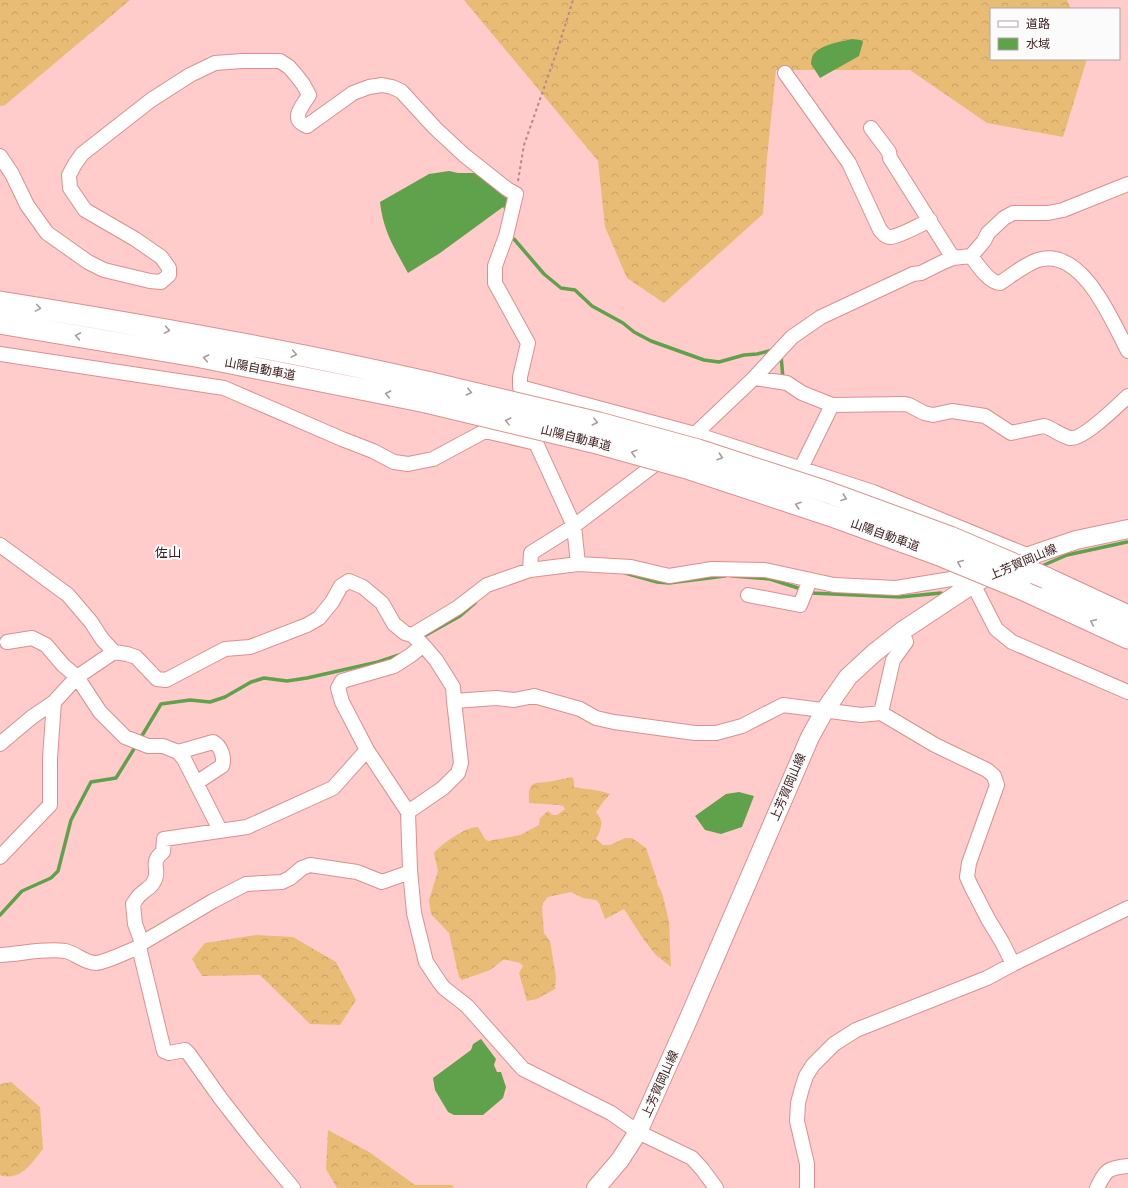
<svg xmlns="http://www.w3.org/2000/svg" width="1128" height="1188" font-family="'Playfair Display','Noto Sans JP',serif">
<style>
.forest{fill:url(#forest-crowns)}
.water{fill:#60a24b}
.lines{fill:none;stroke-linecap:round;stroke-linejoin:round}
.stream{stroke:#60a24b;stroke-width:3.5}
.minor-casing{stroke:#de8e8f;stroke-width:16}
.major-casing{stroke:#de8e8f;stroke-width:20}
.highway-casing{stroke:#de8e8f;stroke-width:23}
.path{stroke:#b58a8a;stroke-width:2;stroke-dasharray:3 3;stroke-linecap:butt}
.minor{stroke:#fff;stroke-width:14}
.major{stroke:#fff;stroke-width:18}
.highway{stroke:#fff;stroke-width:21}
.highway-bridge-casing{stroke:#de8e8f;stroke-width:23;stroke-linecap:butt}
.highway-bridge{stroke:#fff;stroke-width:21}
.oneway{stroke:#aa9b9c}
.labels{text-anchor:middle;stroke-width:4;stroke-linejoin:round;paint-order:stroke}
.street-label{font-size:12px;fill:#412122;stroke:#fbfbfb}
.neighbourhood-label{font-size:13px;fill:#412122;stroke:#fbfbfb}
</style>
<defs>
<pattern id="forest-crowns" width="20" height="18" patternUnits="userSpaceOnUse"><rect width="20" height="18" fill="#e8bc74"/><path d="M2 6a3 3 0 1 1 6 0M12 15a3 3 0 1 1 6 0" fill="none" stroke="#c8a164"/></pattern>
</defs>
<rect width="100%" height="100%" fill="#ffcccb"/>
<path class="forest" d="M 0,0 L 130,0 L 5,105 L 0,106 Z
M 464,0 L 1067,0 L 1071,9 L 991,9 L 991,59 L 1087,59 L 1063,137 L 987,123 L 910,70 L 776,70 L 767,158 L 763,214 L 664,303 L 627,278 L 605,227 L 598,161 Z
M 572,777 L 574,780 L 574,787 C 588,790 597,789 610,794 L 603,802 L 596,812 C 605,822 601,829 596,839 L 603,845 L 610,845 L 625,838 L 632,838 L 646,848 L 657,880 L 657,883 L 662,893 L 669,921 L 671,967 L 656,955 L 644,940 L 624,909 L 605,919 L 599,903 L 596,900 L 583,898 L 571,892 L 548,897 L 543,903 L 542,907 L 544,933 L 550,941 L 556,977 L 555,989 L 537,999 L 527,1001 L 519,973 L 523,966 L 520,963 L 507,960 L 503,960 L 490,970 L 462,980 L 459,977 L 449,933 L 431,914 L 429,900 L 438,871 L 434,853 C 441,844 467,826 478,827 L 485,839 L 488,841 L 520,835 L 539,825 L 540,818 L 548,811 L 553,815 L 557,815 L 565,809 L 563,806 L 559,805 L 529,803 C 528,777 535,785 553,781 C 559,780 566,778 572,777 Z
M 256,935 L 293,937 L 336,962 L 356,1000 L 340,1025 L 310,1024 L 260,975 L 202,976 L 192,959 L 205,943 Z
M 11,1082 L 40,1107 L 43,1149 C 32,1163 20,1182 0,1175 L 0,1084 Z
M 328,1130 L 369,1152 L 415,1185 L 452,1185 L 454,1188 L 337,1188 L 326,1169 Z"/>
<path class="water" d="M 852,39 L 861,40 L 863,42 L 859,56 L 820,78 L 811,64 C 811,61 812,57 813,55 C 821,44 840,42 852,39 Z
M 449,171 L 458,173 L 476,173 L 510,201 L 505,211 L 503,207 L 440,253 L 408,273 C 394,247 383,231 380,202 L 429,174 Z
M 739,792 L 754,796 L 742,827 L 721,834 L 705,830 L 695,816 L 726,794 Z
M 481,1039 L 496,1059 L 494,1065 L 497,1072 L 501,1072 L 506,1087 L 503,1098 L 483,1115 L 454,1115 L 448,1112 L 435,1090 L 433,1078 L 471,1050 L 473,1044 Z"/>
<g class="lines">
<path class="stream" d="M 514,239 L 544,274 L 561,288 L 575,290 L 592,306 L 623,323 L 634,332 L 651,341 L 704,360 L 719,362 L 744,355 L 757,354 L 773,350
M 781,355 L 783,379
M 1044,565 L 1067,555 L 1127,542
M 625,573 L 657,582 L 669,583 L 725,576
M 732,576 L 770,579 L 801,589
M 810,593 L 900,597 L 941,593
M 426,635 L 460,616 L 475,603
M 140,739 L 161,704 L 190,700 L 210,702 L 225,697 L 251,682 L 264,678 L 287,681 L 307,678 L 378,662 L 399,655
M 0,915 L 22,891 L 51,878 L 58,871 L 71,820 L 91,782 L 116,778 L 137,744"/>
<g class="minor-casing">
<path id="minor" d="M 785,73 L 849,163 L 880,230 C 883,233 885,237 890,237 C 898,237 922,224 930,220
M 871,128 L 889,152 L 890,158 L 953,258
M 0,156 L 12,174 L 27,205 L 47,233 L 88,262 L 104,270 L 150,281 L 161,282 L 169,275 L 169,268 L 161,257 L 135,239 L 85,210 L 70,188 L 69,175 L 75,164 L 82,154 L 151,100 L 190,75 L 215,63 L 242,61 L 280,61 L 289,67 L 296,75 L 303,84 L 309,95 C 302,107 289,119 307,126 L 353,93 L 369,87 L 382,85 L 392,87 L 401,91 L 435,128 L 464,155 L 507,189 L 516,194 L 506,236 L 495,266 L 495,283 L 528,343 L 520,377 L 520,387 L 536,443 L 574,526 L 578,564
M 971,256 C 977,264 989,283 1000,283 C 1011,276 1029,261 1042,259 C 1084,251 1112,321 1128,351
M 0,354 L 224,388 L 342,439 L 373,451 L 394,462 L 408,464 L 433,459 L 485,431 L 536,443
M 754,378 L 787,383 L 802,393 L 832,405 L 905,404 L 909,405 L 924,413 L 933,415 L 952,411 L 985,416 L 1011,433 L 1044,426 L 1047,427 C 1054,430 1062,436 1070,438 C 1083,440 1118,405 1128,396
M 520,387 L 695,434 L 873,492 L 1029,556
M 801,468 L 832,405
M 0,545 L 68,595 L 91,622 L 102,639 L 114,652 L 127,654 L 136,657 L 157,679 L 166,680 L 225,649 L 250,647 L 307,625 L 319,618 L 332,602 L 341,586 L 349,581 L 363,587 L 382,603 L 394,624 L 405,633 L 412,635 L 423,645 L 411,655 L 394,666 L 342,681 L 338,688 L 342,702 L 367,750 L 408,812 L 410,870 L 414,913 L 426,962 L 440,983 L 444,988 L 467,1006 L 523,1069 L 611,1113 L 638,1132 L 692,1158 L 702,1169 L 716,1188
M 530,570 L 531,553 L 574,526 L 695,434 L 754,378 L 792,337 L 821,317 L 913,274 L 921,273 L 943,262 L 953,258 L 971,256 L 984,241 L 988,233 L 1004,218 L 1013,213 L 1048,213 L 1063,210 L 1128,184
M 748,595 L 800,605 L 810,580
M 412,635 L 457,608 L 487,585 L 530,570 L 578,564 L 631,567 L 669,576 L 712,569 L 765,570 L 834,585 L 896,588 L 951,579 L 973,584 L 996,629 L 1012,642 L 1128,692
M 7,642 L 32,638 L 46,645 L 63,665 L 77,677 L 100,712 L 125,737 L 148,746 L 163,746 L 178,752 L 184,759 L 220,830
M 423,645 L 436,660 L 453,687 L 454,701 L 496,698 L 514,700 L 534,696 L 580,709 L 596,718 L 614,722 L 695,733 L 716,733 L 742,726 L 783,705 L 861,715 L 881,713 L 935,745 L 987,770 L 994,776 L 997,785 L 969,863 L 967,877 L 971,886 L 988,919 L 1002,942 L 1013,964
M 881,713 L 893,660 L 906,642 L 902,631
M 0,744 L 32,717 L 54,702 L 77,677 L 114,652
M 178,752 L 213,742 C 221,746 225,758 222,766 L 196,783
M 408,812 L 443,788 L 458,773 L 461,763 L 454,701
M 0,857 L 50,805 L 50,758 L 54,702
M 142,943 L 135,924 L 133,904 C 136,900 138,896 141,894 C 145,890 151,887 153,883 C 162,870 148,863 163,852 L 164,839 L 247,827 L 333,788 L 367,750
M 139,947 L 164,1051 L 169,1053 L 185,1050 L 189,1054 L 221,1099 L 253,1140 L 293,1188
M 0,955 C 21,954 44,948 65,951 C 76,953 84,963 96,963 C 107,962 128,951 139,947 L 142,943 L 213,901 L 246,884 L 282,882 L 290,878 L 302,868 L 310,865 L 357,872 L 382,882 L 410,872
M 807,1188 L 807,1164 L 797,1121 L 798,1103 L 802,1088 L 806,1076 L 813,1065 L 834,1044 L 856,1030 L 987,978 L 1013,964 L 1128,908
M 1097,1188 C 1106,1170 1107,1168 1128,1166"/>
</g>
<g class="major-casing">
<path id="major" d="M 596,1188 L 620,1160 L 638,1132 L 688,1020 L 810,737 L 825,710 L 848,677 L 874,653 L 902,631 L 973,584 L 999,570 L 1029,556 L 1076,540 L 1128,529"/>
</g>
<g class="highway-casing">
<path id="highway" d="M 0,302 C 144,325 288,350 431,383
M 0,323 L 201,357 L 426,402
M 1046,578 L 1128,616
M 1022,589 L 1128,638"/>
</g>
<path class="path" d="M 518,181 L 524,145 L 559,45 L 573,0"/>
<use href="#minor" class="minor"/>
<use href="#major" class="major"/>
<use href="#highway" class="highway"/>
<g class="highway-bridge-casing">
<path id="highway-bridge" d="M 431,383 L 599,423 L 698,450 L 830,493 L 950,537 L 1046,578
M 426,402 L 593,442 L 690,469 L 829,515 L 942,556 L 1022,589"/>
</g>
<use href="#highway-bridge" class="highway-bridge"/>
</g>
<defs><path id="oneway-chevron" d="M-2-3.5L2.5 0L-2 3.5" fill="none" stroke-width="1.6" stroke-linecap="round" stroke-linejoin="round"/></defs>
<g class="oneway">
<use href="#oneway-chevron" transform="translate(38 308) rotate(9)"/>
<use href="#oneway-chevron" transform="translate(167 330) rotate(10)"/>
<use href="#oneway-chevron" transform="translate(78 336) rotate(-170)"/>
<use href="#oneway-chevron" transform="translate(294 354) rotate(11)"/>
<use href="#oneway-chevron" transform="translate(206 358) rotate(-169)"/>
<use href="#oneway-chevron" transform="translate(469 392) rotate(13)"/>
<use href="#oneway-chevron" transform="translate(388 394) rotate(-168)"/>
<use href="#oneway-chevron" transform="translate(508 421) rotate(-166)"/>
<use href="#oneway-chevron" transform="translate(595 422) rotate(14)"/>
<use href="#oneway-chevron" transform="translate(634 453) rotate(-165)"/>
<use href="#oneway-chevron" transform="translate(720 457) rotate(18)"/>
<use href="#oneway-chevron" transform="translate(844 498) rotate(20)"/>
<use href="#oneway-chevron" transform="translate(798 505) rotate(-162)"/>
<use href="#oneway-chevron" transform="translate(960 563) rotate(-158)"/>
<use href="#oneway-chevron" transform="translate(1093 622) rotate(-155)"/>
</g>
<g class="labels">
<g class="street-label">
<text transform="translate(260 369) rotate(11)" y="4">山陽自動車道</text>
<text transform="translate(576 438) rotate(14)" y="4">山陽自動車道</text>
<text transform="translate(885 535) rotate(20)" y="4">山陽自動車道</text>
<text transform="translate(1023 562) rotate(-23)" y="4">上芳賀岡山線</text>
<text transform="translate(788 787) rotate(-67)" y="4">上芳賀岡山線</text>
<text transform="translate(660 1084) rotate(-66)" y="4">上芳賀岡山線</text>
</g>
<g class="neighbourhood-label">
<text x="168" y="557">佐山</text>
</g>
</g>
<rect x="990" y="8" width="130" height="52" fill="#fbfbfb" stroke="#b1a4a4"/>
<rect x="998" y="21" width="20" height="6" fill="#ffffff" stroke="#b1a4a4"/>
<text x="1026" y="28" font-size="12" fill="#412122">道路</text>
<rect x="998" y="38" width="20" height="12" fill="#60a24b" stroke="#b1a4a4"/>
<text x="1026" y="48" font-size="12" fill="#412122">水域</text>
</svg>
